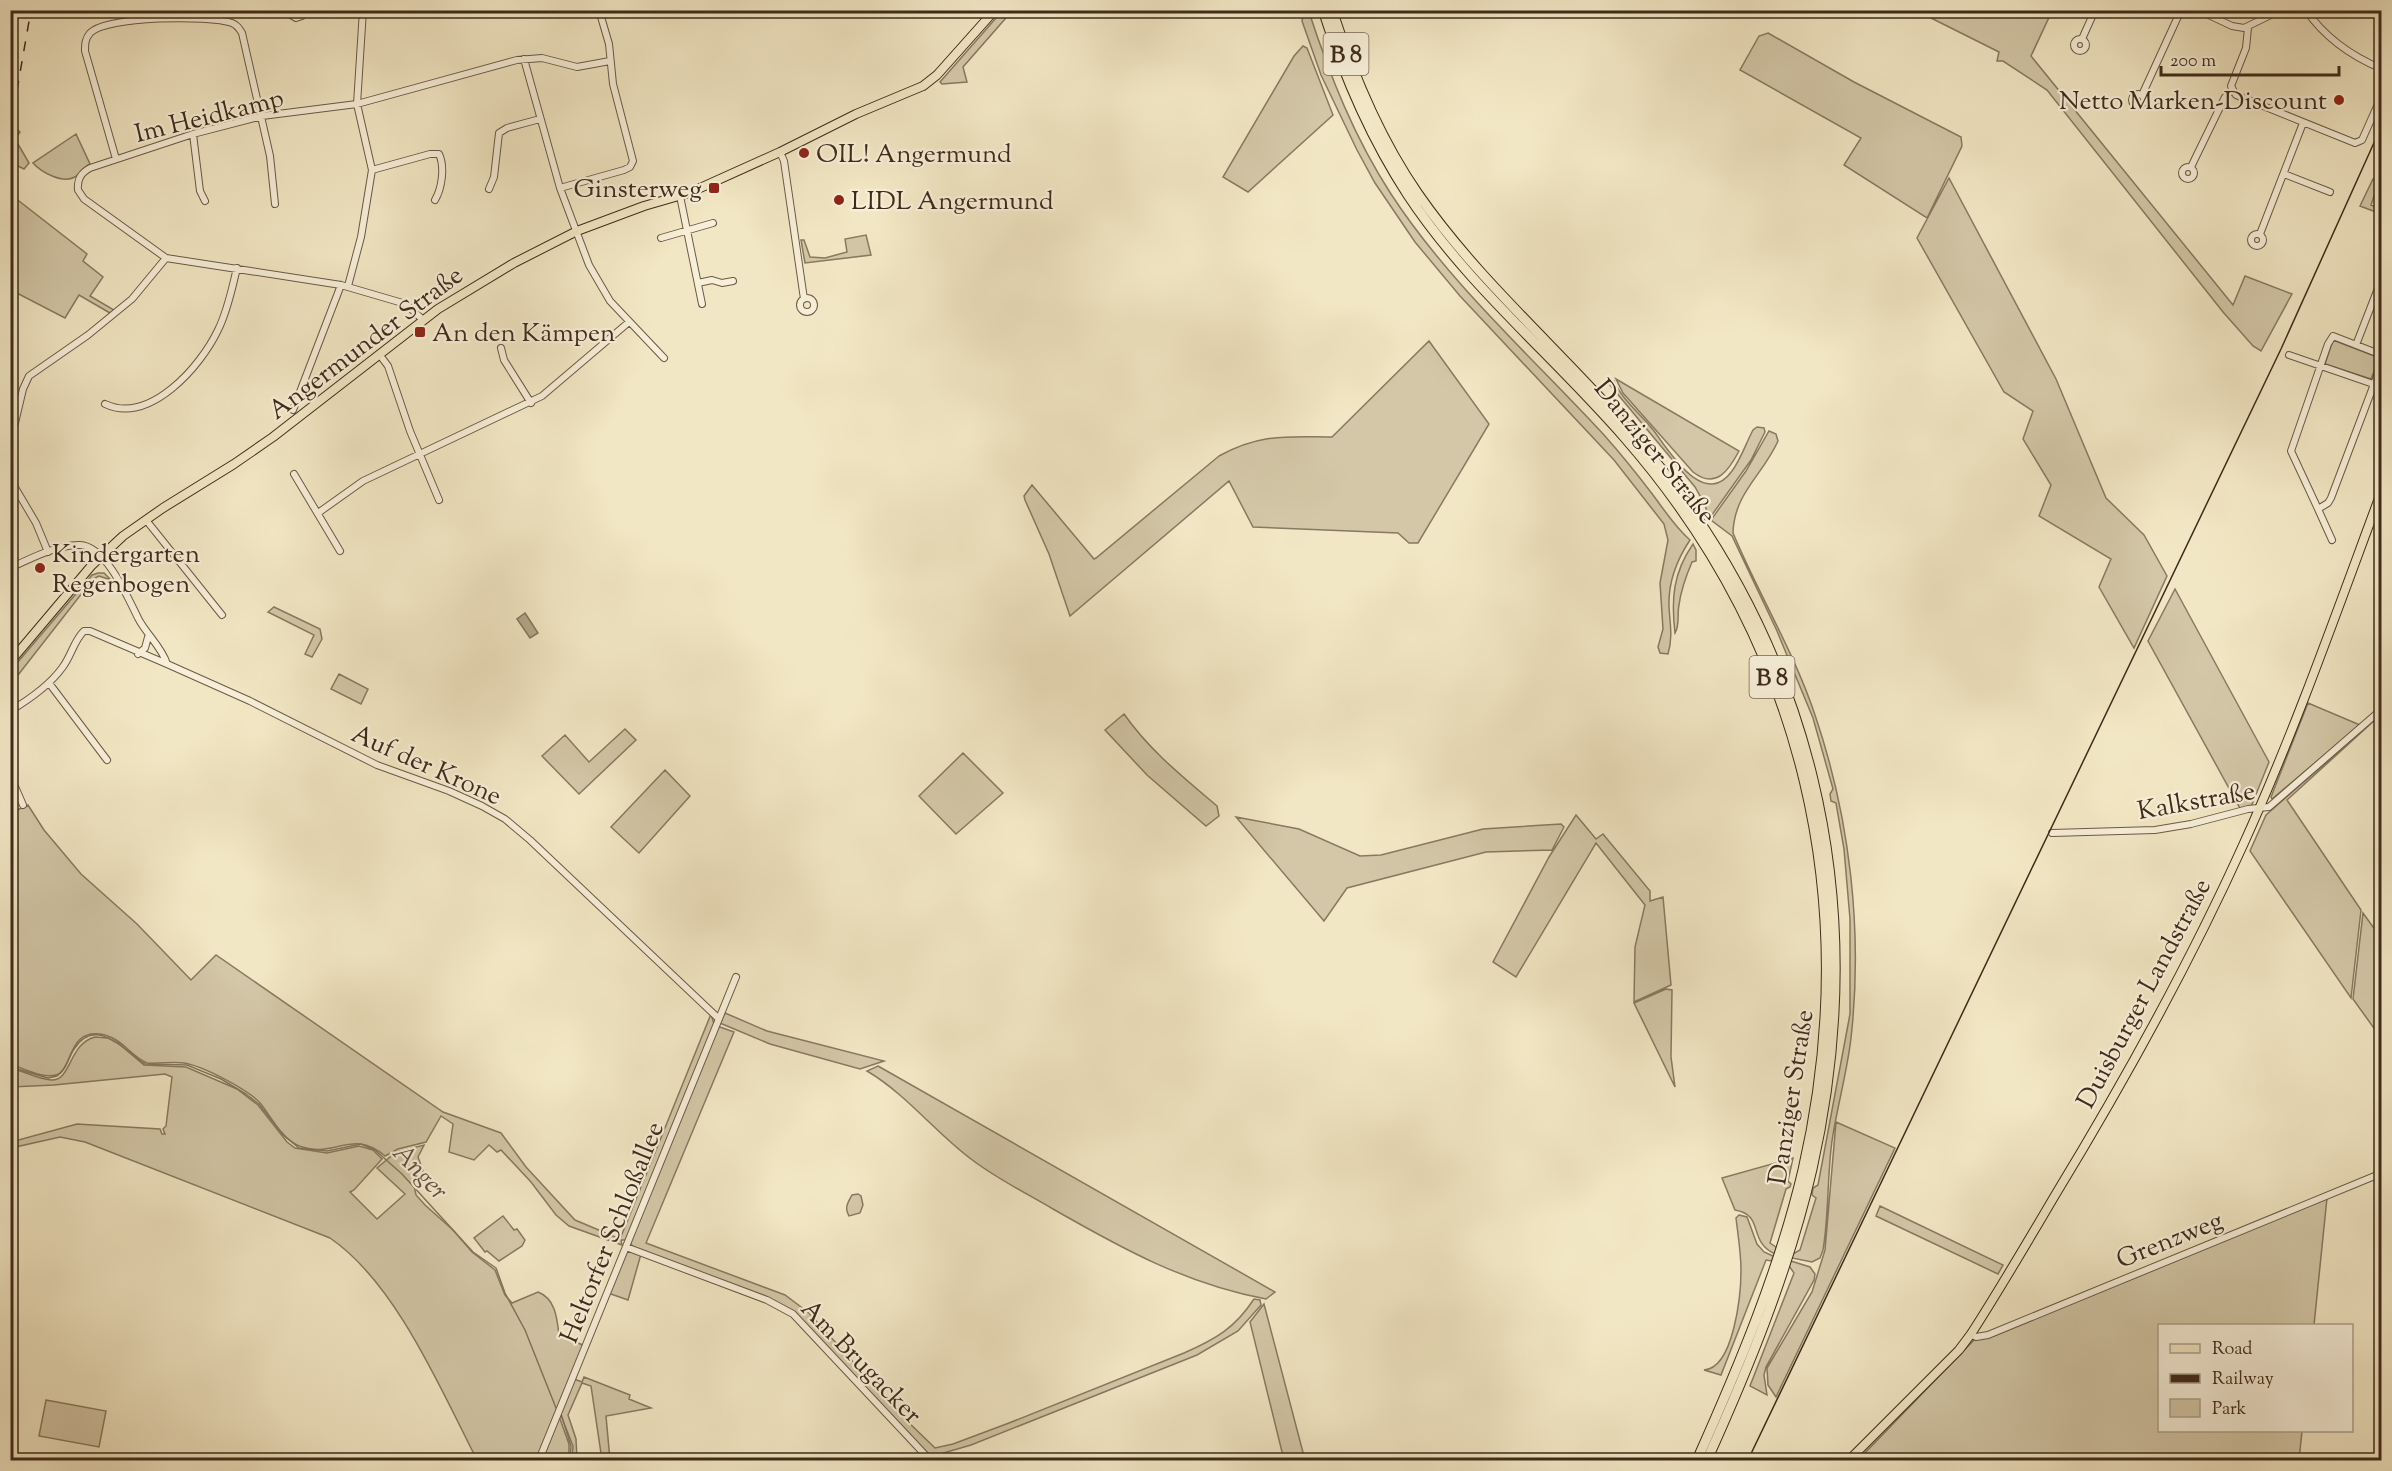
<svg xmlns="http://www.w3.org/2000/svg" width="2392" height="1471" font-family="'Sorts Mill Goudy',serif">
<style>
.green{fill:#d3c7a7;stroke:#887960;stroke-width:1.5}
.water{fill:#b5a78a;stroke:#85755d;stroke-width:1.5}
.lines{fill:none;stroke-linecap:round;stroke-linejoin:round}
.stream{stroke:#85755d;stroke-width:1.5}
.minor-casing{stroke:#6b5a44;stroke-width:8}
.major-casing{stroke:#3e2b1a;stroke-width:10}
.highway-casing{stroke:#3e2b1a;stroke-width:11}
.minor{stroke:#f7efd9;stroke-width:6}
.major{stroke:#f2e7c4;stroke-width:8}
.highway{stroke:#f2e7c4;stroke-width:9}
.tram{stroke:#3e2b1a;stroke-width:1.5}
.rail{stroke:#3e2b1a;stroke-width:1.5;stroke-dasharray:10 10;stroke-linecap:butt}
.poi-dot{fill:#8f2418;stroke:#f7efd9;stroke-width:2}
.labels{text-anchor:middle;stroke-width:4.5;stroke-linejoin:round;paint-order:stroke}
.shield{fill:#f7efd9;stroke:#766653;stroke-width:1.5}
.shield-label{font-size:24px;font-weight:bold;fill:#3e2b1a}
.poi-label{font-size:26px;fill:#3e2b1a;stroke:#f7efd9;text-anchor:start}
.street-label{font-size:26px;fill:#3e2b1a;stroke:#f7efd9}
.water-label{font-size:27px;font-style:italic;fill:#62503c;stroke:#f7efd9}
</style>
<rect width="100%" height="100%" fill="#f2e7c4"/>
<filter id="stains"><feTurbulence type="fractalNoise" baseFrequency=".00333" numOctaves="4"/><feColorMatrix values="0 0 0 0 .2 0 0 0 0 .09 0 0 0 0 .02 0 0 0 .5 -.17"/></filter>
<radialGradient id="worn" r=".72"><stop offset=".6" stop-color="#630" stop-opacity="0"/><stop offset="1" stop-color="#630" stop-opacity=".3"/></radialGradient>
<path class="green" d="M 1003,10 L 1012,11 L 963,67 L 967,82 L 942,84 L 940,82 Z
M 1304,11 L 1309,12 C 1330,76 1354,137 1391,194 C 1449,283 1532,357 1604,435 C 1621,454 1637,474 1653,495 C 1665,511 1675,527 1690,540 C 1676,561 1668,582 1669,607 C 1670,624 1673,637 1668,654 L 1660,653 L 1658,647 L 1663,629 L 1660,583 L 1668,540 L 1664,524 L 1614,460 L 1460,296 L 1415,242 L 1375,183 L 1357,150 L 1321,75 L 1302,21 Z
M 1917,11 L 2052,11 L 2031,56 L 2233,305 L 2245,276 L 2292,294 L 2261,351 L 2253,346 L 2223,312 L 2047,90 L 2003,61 L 1997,61 L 1999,52 Z
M 1768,33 L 1854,82 L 1961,137 L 1962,146 L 1927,218 L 1844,165 L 1861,138 L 1740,70 L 1759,36 Z
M 1303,46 L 1307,48 L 1333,115 L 1248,192 L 1223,177 L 1294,56 Z
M 16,128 L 20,132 L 15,139 L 29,163 L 24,169 L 14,164 L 11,181 L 11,148 Z
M 76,134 L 90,164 C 84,167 80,173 75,177 C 62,184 41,172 33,163 Z
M 2381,168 L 2381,182 L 2379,181 L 2371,205 L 2381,209 L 2381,214 L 2360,206 L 2373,179 L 2377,178 Z
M 1949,178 L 2056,379 L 2106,498 L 2144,535 L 2167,576 L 2134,648 L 2099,587 L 2111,559 L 2039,516 L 2051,485 L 2023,439 L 2033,411 L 2004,392 L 1917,238 Z
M 10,194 L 87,254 L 83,261 L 103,277 L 90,296 L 114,310 L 110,313 L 79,295 L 65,318 L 11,290 Z
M 866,235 L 871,255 L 805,263 L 801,240 L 804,240 L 810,257 L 825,258 L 847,252 L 845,239 Z
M 2333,340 L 2377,357 L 2379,359 L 2371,379 L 2325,364 Z
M 1429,341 L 1489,424 L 1418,543 L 1409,543 L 1398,533 L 1253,527 L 1229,481 L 1070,616 L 1049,554 L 1025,500 L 1024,496 L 1032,485 L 1094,559 L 1096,558 L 1219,456 C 1261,433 1287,437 1332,437 Z
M 1616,379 L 1739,451 C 1729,470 1716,490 1693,472 L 1623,393 Z
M 1614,381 C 1622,400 1641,414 1654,431 C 1669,451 1704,510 1732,471 C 1741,459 1746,443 1753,430 L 1757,427 L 1764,428 L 1765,432 L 1751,460 L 1709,519 L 1705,505 L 1695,487 L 1610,385 Z
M 1769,431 L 1776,434 L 1778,441 C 1763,475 1734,493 1733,533 C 1759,595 1794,652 1815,715 C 1850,818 1863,931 1851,1038 C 1847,1073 1837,1107 1832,1141 C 1827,1177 1829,1214 1823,1250 L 1820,1258 L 1812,1262 L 1792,1258 L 1793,1254 L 1800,1250 L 1816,1198 L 1812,1195 L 1813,1188 L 1818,1185 L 1850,1014 L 1850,919 L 1844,849 L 1836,803 L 1831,801 L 1830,794 L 1833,789 L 1813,718 L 1777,631 L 1732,536 L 1711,520 L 1746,471 Z
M 1693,544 L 1696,550 L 1696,561 L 1692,562 C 1686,576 1681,589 1679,605 C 1677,614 1680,625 1675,633 C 1671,599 1673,573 1693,544 Z
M 98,573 L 104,573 L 111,580 L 99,576 L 93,579 L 11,684 L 11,670 L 92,575 Z
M 2175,589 L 2269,762 L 2251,807 L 2241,810 L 2148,641 Z
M 274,607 L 320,629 L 322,639 L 312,657 L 305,654 L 314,635 L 268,612 Z
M 339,674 L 368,689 L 361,704 L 331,689 Z
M 2308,703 L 2360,725 L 2272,799 L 2271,797 Z
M 1124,714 C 1150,751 1183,777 1217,806 L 1219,816 L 1206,826 L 1147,775 L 1105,730 Z
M 2376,719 L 2287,800 L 2361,910 L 2351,998 L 2250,851 L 2266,815 Z
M 625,729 L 636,740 L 579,794 L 542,756 L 565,735 L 589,762 Z
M 963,753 L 1003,793 L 956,834 L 919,796 Z
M 665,770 L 690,796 L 639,853 L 611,827 Z
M 10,805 L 15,811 L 28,805 L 44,830 L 81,874 L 137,924 L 191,980 L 216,955 L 443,1112 L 501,1133 L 526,1167 L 575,1220 L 620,1239 L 711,1014 L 714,1024 L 627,1240 L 621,1240 L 622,1245 L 569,1226 L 556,1215 L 531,1182 L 501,1150 L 497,1152 L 489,1145 L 474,1160 L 449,1152 L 453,1124 L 441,1116 L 426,1142 L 398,1149 L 385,1156 C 351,1127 334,1161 297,1145 C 282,1138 271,1117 261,1104 C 249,1090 203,1066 184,1063 C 172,1061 160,1064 147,1063 C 131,1056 123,1040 105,1035 C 66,1026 74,1070 56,1075 C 42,1079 24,1068 11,1065 Z
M 1576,815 L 1596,839 L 1603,834 L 1650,891 L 1650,901 L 1663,897 L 1671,985 L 1634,1002 L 1635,947 L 1645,905 L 1596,843 L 1516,977 L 1493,962 L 1549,857 Z
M 1236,817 L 1299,829 L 1360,856 L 1381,855 L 1483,829 L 1561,824 L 1564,827 L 1552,850 L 1486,852 L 1347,888 L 1324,921 Z
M 2363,913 L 2381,938 L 2381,1038 L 2353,999 Z
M 1666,989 L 1672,990 L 1671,1057 L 1675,1087 L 1634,1003 Z
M 725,1013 L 767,1031 L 884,1061 L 860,1069 L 770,1044 L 720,1023 Z
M 720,1027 L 734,1032 L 646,1243 L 785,1295 L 809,1313 L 902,1416 L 935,1448 L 953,1444 L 1009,1423 L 1184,1353 C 1216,1339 1235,1328 1254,1299 L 1260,1300 L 1261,1305 L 1238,1331 L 1197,1355 L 971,1445 L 930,1457 L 794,1313 L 635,1249 L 630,1243 L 716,1028 Z
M 95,1037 L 108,1038 L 118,1043 L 144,1065 L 186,1067 L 237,1089 L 258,1105 L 287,1142 L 295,1148 L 327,1153 L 359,1146 L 373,1150 L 382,1159 L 354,1190 L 350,1192 L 377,1219 L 405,1194 L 377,1168 L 396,1152 L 424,1145 L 418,1157 L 423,1171 L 414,1186 L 416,1195 L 425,1205 L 453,1230 L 472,1252 L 495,1270 L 505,1295 L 512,1303 L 538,1292 C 556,1299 557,1319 559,1335 L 585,1346 L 538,1460 L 477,1460 C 441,1390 396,1283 330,1238 L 85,1142 L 60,1137 L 11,1148 L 11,1142 L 77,1124 L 160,1129 L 162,1134 L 165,1134 L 163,1129 L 166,1126 L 172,1077 L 165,1074 L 54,1085 L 11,1087 L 11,1068 C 24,1071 37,1079 51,1080 C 72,1081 68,1044 95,1037 Z
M 878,1066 L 1275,1292 L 1266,1299 C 1186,1284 1123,1249 1053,1209 C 1026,1193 997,1179 971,1159 C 935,1132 906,1094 867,1071 Z
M 1836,1122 L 1895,1148 L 1776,1397 L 1768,1385 L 1767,1368 L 1812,1292 L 1825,1250 Z
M 1793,1158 L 1788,1181 L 1791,1184 L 1790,1187 L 1786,1189 L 1770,1243 L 1776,1247 L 1775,1254 C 1747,1241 1765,1215 1735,1210 L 1722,1178 Z
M 858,1194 L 861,1196 L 863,1205 L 860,1213 L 849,1216 C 844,1208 848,1202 852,1195 Z
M 2327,1198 L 2314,1325 L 2160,1326 L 2160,1430 L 2302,1431 L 2299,1460 L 1867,1460 L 1862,1456 L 1975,1339 Z
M 1880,1206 L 2003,1265 L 1998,1274 L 1876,1216 Z
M 1739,1215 L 1747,1217 L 1757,1244 L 1764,1252 L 1773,1256 L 1772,1261 L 1766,1260 L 1721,1375 L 1704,1370 C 1734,1368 1741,1294 1741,1270 C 1741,1253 1738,1235 1736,1218 Z
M 503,1216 L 514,1230 L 517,1229 L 525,1240 L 522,1246 L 499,1261 L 487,1251 L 485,1252 L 474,1238 Z
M 628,1250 L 641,1254 L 628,1300 L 608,1293 L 625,1253 Z
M 1791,1261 L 1810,1267 L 1815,1274 L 1814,1280 L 1766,1367 L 1764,1375 L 1767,1395 L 1750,1386 L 1794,1273 L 1789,1266 Z
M 1264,1304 L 1305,1460 L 1284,1460 L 1250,1322 Z
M 584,1377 L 630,1395 L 629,1399 L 651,1408 L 606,1416 L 610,1460 L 602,1460 L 591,1386 L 582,1383 L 568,1415 L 576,1439 L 577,1460 L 572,1460 L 573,1446 L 560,1413 L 574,1379 L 582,1382 Z
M 46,1400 L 106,1411 L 99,1447 L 39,1436 Z
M 559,1416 L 569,1444 L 569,1460 L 540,1460 Z"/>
<path class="water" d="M 525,613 L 538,633 L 530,638 L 517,619 Z"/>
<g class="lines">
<path class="stream" d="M 10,1067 L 48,1078 L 57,1076 C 67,1069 68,1058 74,1049 C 96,1015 125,1051 145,1064 L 187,1065 L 221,1079 L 246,1094 L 259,1104 L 283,1135 L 299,1148 L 327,1151 L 361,1144 L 375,1150 L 402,1174 L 473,1252 L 496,1268 L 505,1293 L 525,1330 L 556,1408
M 561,1414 L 571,1446 L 570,1460"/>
<g class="minor-casing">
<path id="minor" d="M 289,10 L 291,15 L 296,18 L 302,16 L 305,10
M 2198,10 L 2232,26 L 2244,28 L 2281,10
M 2306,10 C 2325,38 2351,56 2382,69
M 2248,28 L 2246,48 L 2231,86 L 2236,95 L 2355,143 L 2362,140 L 2382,95
M2074 45a6 6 0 1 1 12 0a6 6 0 1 1-12 0Z
M 2082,39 L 2095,10
M 524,59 L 560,188 L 589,265 L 610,301 L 664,358
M2132 100a6 6 0 1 1 12 0a6 6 0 1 1-12 0Z
M 2142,95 L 2181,10
M 193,134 L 200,191 L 205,201
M 780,152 L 784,161 L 804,299
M 116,159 L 85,51 C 85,44 85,39 90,33 C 106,16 209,15 232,23 C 237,25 239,28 242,33 L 270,156 L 275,204
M2182 173a6 6 0 1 1 12 0a6 6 0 1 1-12 0Z
M 2191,167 L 2225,97 L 2232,90
M 372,170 L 430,154 L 439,154 C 445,167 442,188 435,200
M 2284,174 L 2330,192
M 560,188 L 624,170 L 630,167 L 633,161 L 613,84 L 609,44 L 599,10
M 489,189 L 494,177 L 499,133 L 507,128 L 540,119
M 680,196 L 702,304
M2251 240a6 6 0 1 1 12 0a6 6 0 1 1-12 0Z
M 2260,234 L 2303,123
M 661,238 L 713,223
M 698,283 L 712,280 L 722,283 L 733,281
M 348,286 L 361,237 L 372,170 L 357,104 L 363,10
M800 305a7 7 0 1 1 14 0a7 7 0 1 1-14 0Z
M 423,320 L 406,304 L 341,285 L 166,258 L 84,199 L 78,190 C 77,179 81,173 90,168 L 193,134 L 262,116 L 357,104 L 517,60 L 542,58 L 577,67 L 610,61
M 2356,345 L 2382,278
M 501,348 L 504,360 L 531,403
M 379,354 L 388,366 L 410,431 L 439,500
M 2289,355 L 2382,387
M 2382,355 L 2333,336 L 2328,344 L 2291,451 L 2318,509 L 2328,503 L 2331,498 L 2382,363
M 105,404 C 150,425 201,366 218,330 C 228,310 232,288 237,268
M 293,410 L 341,285
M 10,444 L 23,389 L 29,376 L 88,335 L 132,299 L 166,258
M 294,474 L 340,551
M 10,479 L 36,523 L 48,552
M 2318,509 L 2332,540
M 318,513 L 363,481 L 542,396 L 629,322
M 146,520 L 222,615
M 10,568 C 29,559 59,544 80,545 C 106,546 128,598 138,618 C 146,634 162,647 167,664 L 250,701 L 377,765 L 449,791 L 482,806 L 505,819 L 530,840 L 719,1019
M 138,654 L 145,648 L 148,637
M 49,683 L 107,760
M 10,711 C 30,699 49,686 62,668 C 71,657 74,640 84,631 L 90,631 L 167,664
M 10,775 L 23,805
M 2052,833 L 2155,830 L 2191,824 L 2248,809 L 2269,807 L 2382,709
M 626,1247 L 767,1300 L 793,1314 L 930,1460
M 1971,1334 L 1976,1337 L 1988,1335 L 2382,1173
M 539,1460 L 736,977"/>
</g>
<g class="major-casing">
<path id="major" d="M 10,662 L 92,565 L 123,536 L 163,508 L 234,464 L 273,437 L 438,309 L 514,263 L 577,231 L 644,206 L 689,193 L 780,152 L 856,114 L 923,86 L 937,75 L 995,10
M 1849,1460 L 1959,1350 L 1971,1334 C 2000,1289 2027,1243 2054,1197 C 2124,1082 2189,965 2244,843 C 2296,728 2338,608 2382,490"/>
</g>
<g class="highway-casing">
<path id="highway" d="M 1323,10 C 1344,76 1370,137 1408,195 C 1468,286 1554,356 1625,438 C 1805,644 1864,904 1803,1170 C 1779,1271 1739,1366 1697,1460
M 1332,10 C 1353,75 1379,138 1418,194 C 1479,282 1561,351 1630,431 C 1813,641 1873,899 1812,1169 C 1789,1269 1749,1367 1707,1460"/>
</g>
<use href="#minor" class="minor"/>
<use href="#major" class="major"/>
<use href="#highway" class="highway"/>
<path class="tram" d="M 1748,1460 L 2281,349 L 2382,125"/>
<path class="rail" d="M 10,61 L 19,10
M 10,130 L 31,10"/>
</g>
<g class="poi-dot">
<circle cx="2339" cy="100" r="6"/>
<circle cx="804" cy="153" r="6"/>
<rect x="708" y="182" width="12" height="12" rx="3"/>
<circle cx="839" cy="200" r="6"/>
<rect x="414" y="326" width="12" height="12" rx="3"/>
<circle cx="40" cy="568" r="6"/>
</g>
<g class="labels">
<g class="shield">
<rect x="1323.5" y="33" width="45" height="42" rx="4.5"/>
<rect x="1749.5" y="656" width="45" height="42" rx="4.5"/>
</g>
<g class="shield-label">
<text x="1346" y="62">B 8</text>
<text x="1772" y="685">B 8</text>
</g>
<g class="poi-label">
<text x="2327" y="109" text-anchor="end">Netto Marken-Discount</text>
<text x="816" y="162">OIL! Angermund</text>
<text x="702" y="197" text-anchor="end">Ginsterweg</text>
<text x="851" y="209">LIDL Angermund</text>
<text x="432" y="341">An den Kämpen</text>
<text x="52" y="562">Kindergarten<tspan x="52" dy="30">Regenbogen</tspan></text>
</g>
<g class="street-label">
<text transform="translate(209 115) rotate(-14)" y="9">Im Heidkamp</text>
<text transform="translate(365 342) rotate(-37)" y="9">Angermunder Straße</text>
<text transform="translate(1656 451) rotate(51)" y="9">Danziger Straße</text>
<text transform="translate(427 764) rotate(24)" y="9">Auf der Krone</text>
<text transform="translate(2196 800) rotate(-10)" y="9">Kalkstraße</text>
<text transform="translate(2143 993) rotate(-62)" y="9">Duisburger Landstraße</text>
<text transform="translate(1790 1097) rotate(-81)" y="9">Danziger Straße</text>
<text transform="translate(611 1232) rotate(-68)" y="9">Heltorfer Schloßallee</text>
<text transform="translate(2169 1239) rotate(-22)" y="9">Grenzweg</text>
<text transform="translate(862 1361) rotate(46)" y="9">Am Brugacker</text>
</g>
<g class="water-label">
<text transform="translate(421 1171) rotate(46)" y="9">Anger</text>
</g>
</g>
<rect width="2392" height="1471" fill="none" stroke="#f2e7c4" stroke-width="36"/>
<rect x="12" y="12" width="2368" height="1447" fill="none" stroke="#3e2b1a" stroke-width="3"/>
<rect x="18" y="18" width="2356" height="1435" fill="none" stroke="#3e2b1a" stroke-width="1.5"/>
<rect x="2158" y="1324" width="195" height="108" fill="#f7efd9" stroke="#ada18d" stroke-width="1.5"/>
<rect x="2170" y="1344" width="30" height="9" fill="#f2e7c4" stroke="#ada18d" stroke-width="1.5"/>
<text x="2212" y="1354" font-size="18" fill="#3e2b1a">Road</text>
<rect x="2170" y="1374" width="30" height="9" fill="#3e2b1a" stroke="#ada18d" stroke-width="1.5"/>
<text x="2212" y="1384" font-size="18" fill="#3e2b1a">Railway</text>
<rect x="2170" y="1399" width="30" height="18" fill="#d3c7a7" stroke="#ada18d" stroke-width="1.5"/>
<text x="2212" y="1414" font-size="18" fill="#3e2b1a">Park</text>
<path d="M2161 66v9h178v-9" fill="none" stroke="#3e2b1a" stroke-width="3"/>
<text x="2170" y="66" font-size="18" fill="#3e2b1a" stroke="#f7efd9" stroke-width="4.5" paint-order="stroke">200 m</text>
<rect width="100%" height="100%" filter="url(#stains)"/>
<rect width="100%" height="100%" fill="url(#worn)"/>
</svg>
